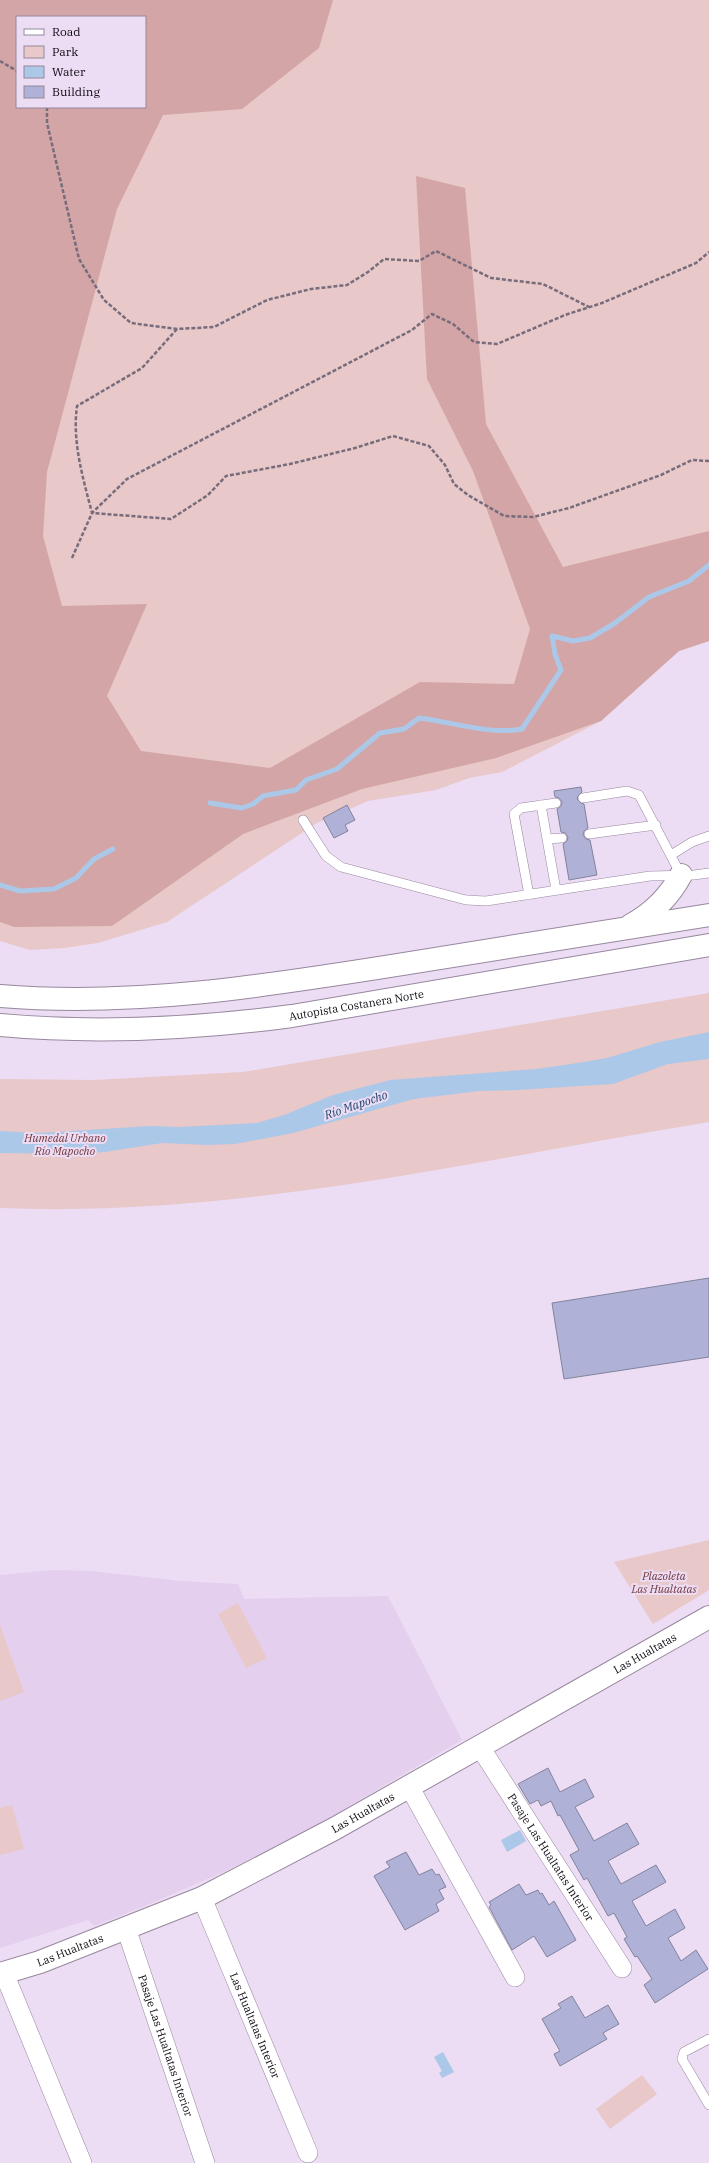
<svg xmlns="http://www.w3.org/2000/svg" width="709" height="2163" font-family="'IBM Plex Serif',serif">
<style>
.built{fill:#e4cfee}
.green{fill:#e8c8c8;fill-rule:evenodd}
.forest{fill:#d3a5a6;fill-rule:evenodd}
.water{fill:#acc8e8}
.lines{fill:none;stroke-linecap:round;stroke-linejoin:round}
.stream{stroke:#acc8e8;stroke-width:5}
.building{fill:#afb1d7;stroke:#82839c}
.service-casing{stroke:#97889e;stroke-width:10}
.minor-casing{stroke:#97889e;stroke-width:20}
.tertiary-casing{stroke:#97889e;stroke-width:24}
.motorway-casing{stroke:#97889e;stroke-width:24}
.path{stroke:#766c7b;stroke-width:2.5;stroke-dasharray:4 2;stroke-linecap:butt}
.service{stroke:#fff;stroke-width:9}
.minor{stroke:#fff;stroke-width:19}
.tertiary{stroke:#fff;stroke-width:22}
.motorway{stroke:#fff;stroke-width:22}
.labels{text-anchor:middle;stroke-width:4;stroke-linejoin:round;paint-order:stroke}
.street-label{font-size:11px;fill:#0f0a12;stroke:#ecdcf4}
.park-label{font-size:11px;font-style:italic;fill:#73373a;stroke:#ecdcf4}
.water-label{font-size:12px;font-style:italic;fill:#1b436c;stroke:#ecdcf4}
</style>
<rect width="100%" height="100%" fill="#ecdcf4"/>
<path class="built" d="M 53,1570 L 92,1571 L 180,1581 L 238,1584 L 244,1599 L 388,1596 L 462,1740 L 320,1823 L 226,1871 L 145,1906 L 94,1926 L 88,1920 L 0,1948 L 0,1575 Z"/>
<path class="green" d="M 0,0 L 709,0 L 709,641 L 679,651 L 601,721 L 502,772 L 469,778 L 436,790 L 368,801 L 317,823 L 167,922 L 98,943 L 64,948 L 30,950 L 0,941 ZM 17,17 L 145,17 L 145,107 L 17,107 Z
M 709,993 L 709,1122 C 475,1160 239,1218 0,1208 L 0,1079 L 94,1080 L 243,1072 Z
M 709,1540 L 709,1590 L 653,1624 L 614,1562 Z
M 238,1603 L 267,1658 L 246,1668 L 218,1614 Z
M 0,1625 L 24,1692 L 0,1701 Z
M 12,1805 L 24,1849 L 0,1855 L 0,1808 Z
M 642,2075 L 657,2094 L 610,2129 L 596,2109 Z"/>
<path class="forest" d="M 0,0 L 333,0 L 319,48 L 242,109 L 163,115 L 117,209 L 47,472 L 43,536 L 62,606 L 147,604 L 107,696 L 141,751 L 270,768 L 420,682 L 514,684 L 530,629 L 473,471 L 427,379 L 416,176 L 465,188 L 486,424 L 563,567 L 709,531 L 709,641 L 679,651 L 601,721 L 496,758 L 362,789 L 243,834 L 112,926 L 14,927 L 0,922 ZM 17,17 L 145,17 L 145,107 L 17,107 Z"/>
<path class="water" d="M 709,1032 L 709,1059 L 668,1064 L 613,1084 L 518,1090 L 479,1091 L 414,1099 L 293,1133 L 235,1144 L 207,1145 L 162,1143 L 105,1152 L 71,1154 L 0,1153 L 0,1131 L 38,1133 L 151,1126 L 179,1127 L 257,1123 L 284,1115 L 333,1095 L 390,1080 L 536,1069 L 571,1064 L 607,1058 L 660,1042 Z
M 520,1830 L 526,1841 L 507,1852 L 501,1840 Z
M 443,2052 L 454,2072 L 442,2078 L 439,2073 L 442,2071 L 434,2057 Z"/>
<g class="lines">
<path class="stream" d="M 210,803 L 242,808 L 253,804 L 263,796 L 296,790 L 306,780 L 337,769 L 380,733 L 404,729 L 419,718 C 453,722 488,735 522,729 L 561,670 L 555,654 L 552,636 L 573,641 L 590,638 L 615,623 L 649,597 L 689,581 L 709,565
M 0,885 L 20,891 L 54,889 L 76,878 L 94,859 L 113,849"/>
</g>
<path class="building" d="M 581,787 L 582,792 L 578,796 L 577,799 L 581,803 L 584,804 L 588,828 L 584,831 L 583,835 L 586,839 L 590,840 L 597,875 L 569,880 L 563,844 L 567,841 L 568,837 L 565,833 L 561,832 L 557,809 L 561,806 L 562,802 L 559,798 L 555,797 L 554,791 Z
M 347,805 L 355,820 L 345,825 L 348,831 L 334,838 L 323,818 Z
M 709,1278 L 709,1357 L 564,1379 L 552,1303 Z
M 548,1768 L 560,1792 L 585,1779 L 594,1797 L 575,1807 L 594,1841 L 627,1823 L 639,1844 L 608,1861 L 621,1884 L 656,1865 L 666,1882 L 632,1901 L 646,1926 L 675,1909 L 685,1928 L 668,1938 L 681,1961 L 696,1950 L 708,1969 L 655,2003 L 644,1985 L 652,1979 L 637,1956 L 635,1957 L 624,1939 L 627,1937 L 614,1913 L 608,1916 L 587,1878 L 584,1880 L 570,1855 L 579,1850 L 560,1815 L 558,1816 L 551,1801 L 541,1806 L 538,1800 L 530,1804 L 518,1784 Z
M 406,1852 L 419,1875 L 432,1869 L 436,1875 L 439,1874 L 446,1887 L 439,1890 L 444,1899 L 436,1904 L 439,1911 L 405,1930 L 374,1876 L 390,1867 L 386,1862 Z
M 519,1884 L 526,1895 L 538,1890 L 540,1894 L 542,1893 L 549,1905 L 554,1901 L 576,1940 L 547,1957 L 534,1936 L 512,1950 L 489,1907 L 491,1905 L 489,1902 Z
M 572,1996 L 585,2018 L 608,2005 L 619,2024 L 603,2033 L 607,2039 L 560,2066 L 554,2054 L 560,2051 L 542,2019 L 561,2008 L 558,2004 Z"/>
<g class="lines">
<g class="service-casing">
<path id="service" d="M 583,798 L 627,791 L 639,795 L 681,875
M 541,805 L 556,890
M 303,820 L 326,856 L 341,867 L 466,900 L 486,901 L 650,876 L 694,875 L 709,873
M 589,834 L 656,825
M 547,839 L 562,838
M 671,855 L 692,842 L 709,836
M 529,895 L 514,814 L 521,808 L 556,803
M 709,2039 L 684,2052 L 682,2059 L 709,2105"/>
</g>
<g class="minor-casing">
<g id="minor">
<path id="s1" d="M 480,1747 L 622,1968"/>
<path d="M 409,1786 L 515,1977"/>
<path id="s2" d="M 202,1898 L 308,2153"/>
<path id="s3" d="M 126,1928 L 205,2163"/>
<path d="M 4,1973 L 82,2163"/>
</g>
</g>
<g class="tertiary-casing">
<g id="tertiary">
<path id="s4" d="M 0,1974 L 40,1962 L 202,1898 L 334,1829 L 709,1617"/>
</g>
</g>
<g class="motorway-casing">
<g id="motorway">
<path d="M 631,925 C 653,913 669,897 681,875"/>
<path d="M 0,996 C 133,1007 265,986 397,965 C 501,949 605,932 709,915"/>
<path id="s5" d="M 0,1025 C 98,1034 194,1029 292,1016 L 709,945"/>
</g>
</g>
<path class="path" d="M 0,61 L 17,71
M 47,107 L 47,123 L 79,259 L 104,300 L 131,323 L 177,329 L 214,327 L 267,300 L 311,289 L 347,285 L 368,272 L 384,259 L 419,261 L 436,251 L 491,278 L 543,284 L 589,307
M 177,329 L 142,368 L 77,406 C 72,442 83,478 92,513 L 171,519 L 208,495 L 226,476 L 290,464 L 355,448 L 393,436 L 429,446 L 445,465 L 454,484 L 468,495 L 504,516 L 533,517 L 569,508 L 661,475 L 692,460 L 709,461
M 72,558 L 92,513 L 127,479 L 412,330 L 432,314 L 453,324 L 474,342 L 497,344 L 565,315 L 602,303 L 696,263 L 709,252"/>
<use href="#service" class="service"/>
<use href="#minor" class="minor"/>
<use href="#tertiary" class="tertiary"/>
<use href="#motorway" class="motorway"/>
</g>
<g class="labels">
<g class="street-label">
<text dy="4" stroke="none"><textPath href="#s5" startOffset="358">Autopista Costanera Norte</textPath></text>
<text dy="4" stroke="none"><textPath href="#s4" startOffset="722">Las Hualtatas</textPath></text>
<text dy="4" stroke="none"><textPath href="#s4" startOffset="398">Las Hualtatas</textPath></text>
<text dy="4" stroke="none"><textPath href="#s1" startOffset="131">Pasaje Las Hualtatas Interior</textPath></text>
<text dy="4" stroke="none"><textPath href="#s4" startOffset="74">Las Hualtatas</textPath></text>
<text dy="4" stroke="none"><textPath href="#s2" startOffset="138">Las Hualtatas Interior</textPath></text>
<text dy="4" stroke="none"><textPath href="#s3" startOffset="124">Pasaje Las Hualtatas Interior</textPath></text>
</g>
<g class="park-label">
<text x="65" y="1142">Humedal Urbano<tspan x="65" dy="13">Río Mapocho</tspan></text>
<text x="664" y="1580">Plazoleta<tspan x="664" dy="13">Las Hualtatas</tspan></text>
</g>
<g class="water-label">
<text transform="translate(356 1105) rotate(-19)" y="4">Río Mapocho</text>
</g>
</g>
<rect x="16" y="16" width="130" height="92" fill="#ecdcf4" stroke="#94889a"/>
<rect x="24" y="29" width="20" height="6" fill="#ffffff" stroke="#94889a"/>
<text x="52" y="36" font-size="12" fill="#0f0a12">Road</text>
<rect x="24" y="46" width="20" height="12" fill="#e8c8c8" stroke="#94889a"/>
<text x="52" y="56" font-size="12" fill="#0f0a12">Park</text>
<rect x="24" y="66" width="20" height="12" fill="#acc8e8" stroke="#94889a"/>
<text x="52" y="76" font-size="12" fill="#0f0a12">Water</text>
<rect x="24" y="86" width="20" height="12" fill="#afb1d7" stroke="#94889a"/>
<text x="52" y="96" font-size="12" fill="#0f0a12">Building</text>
</svg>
